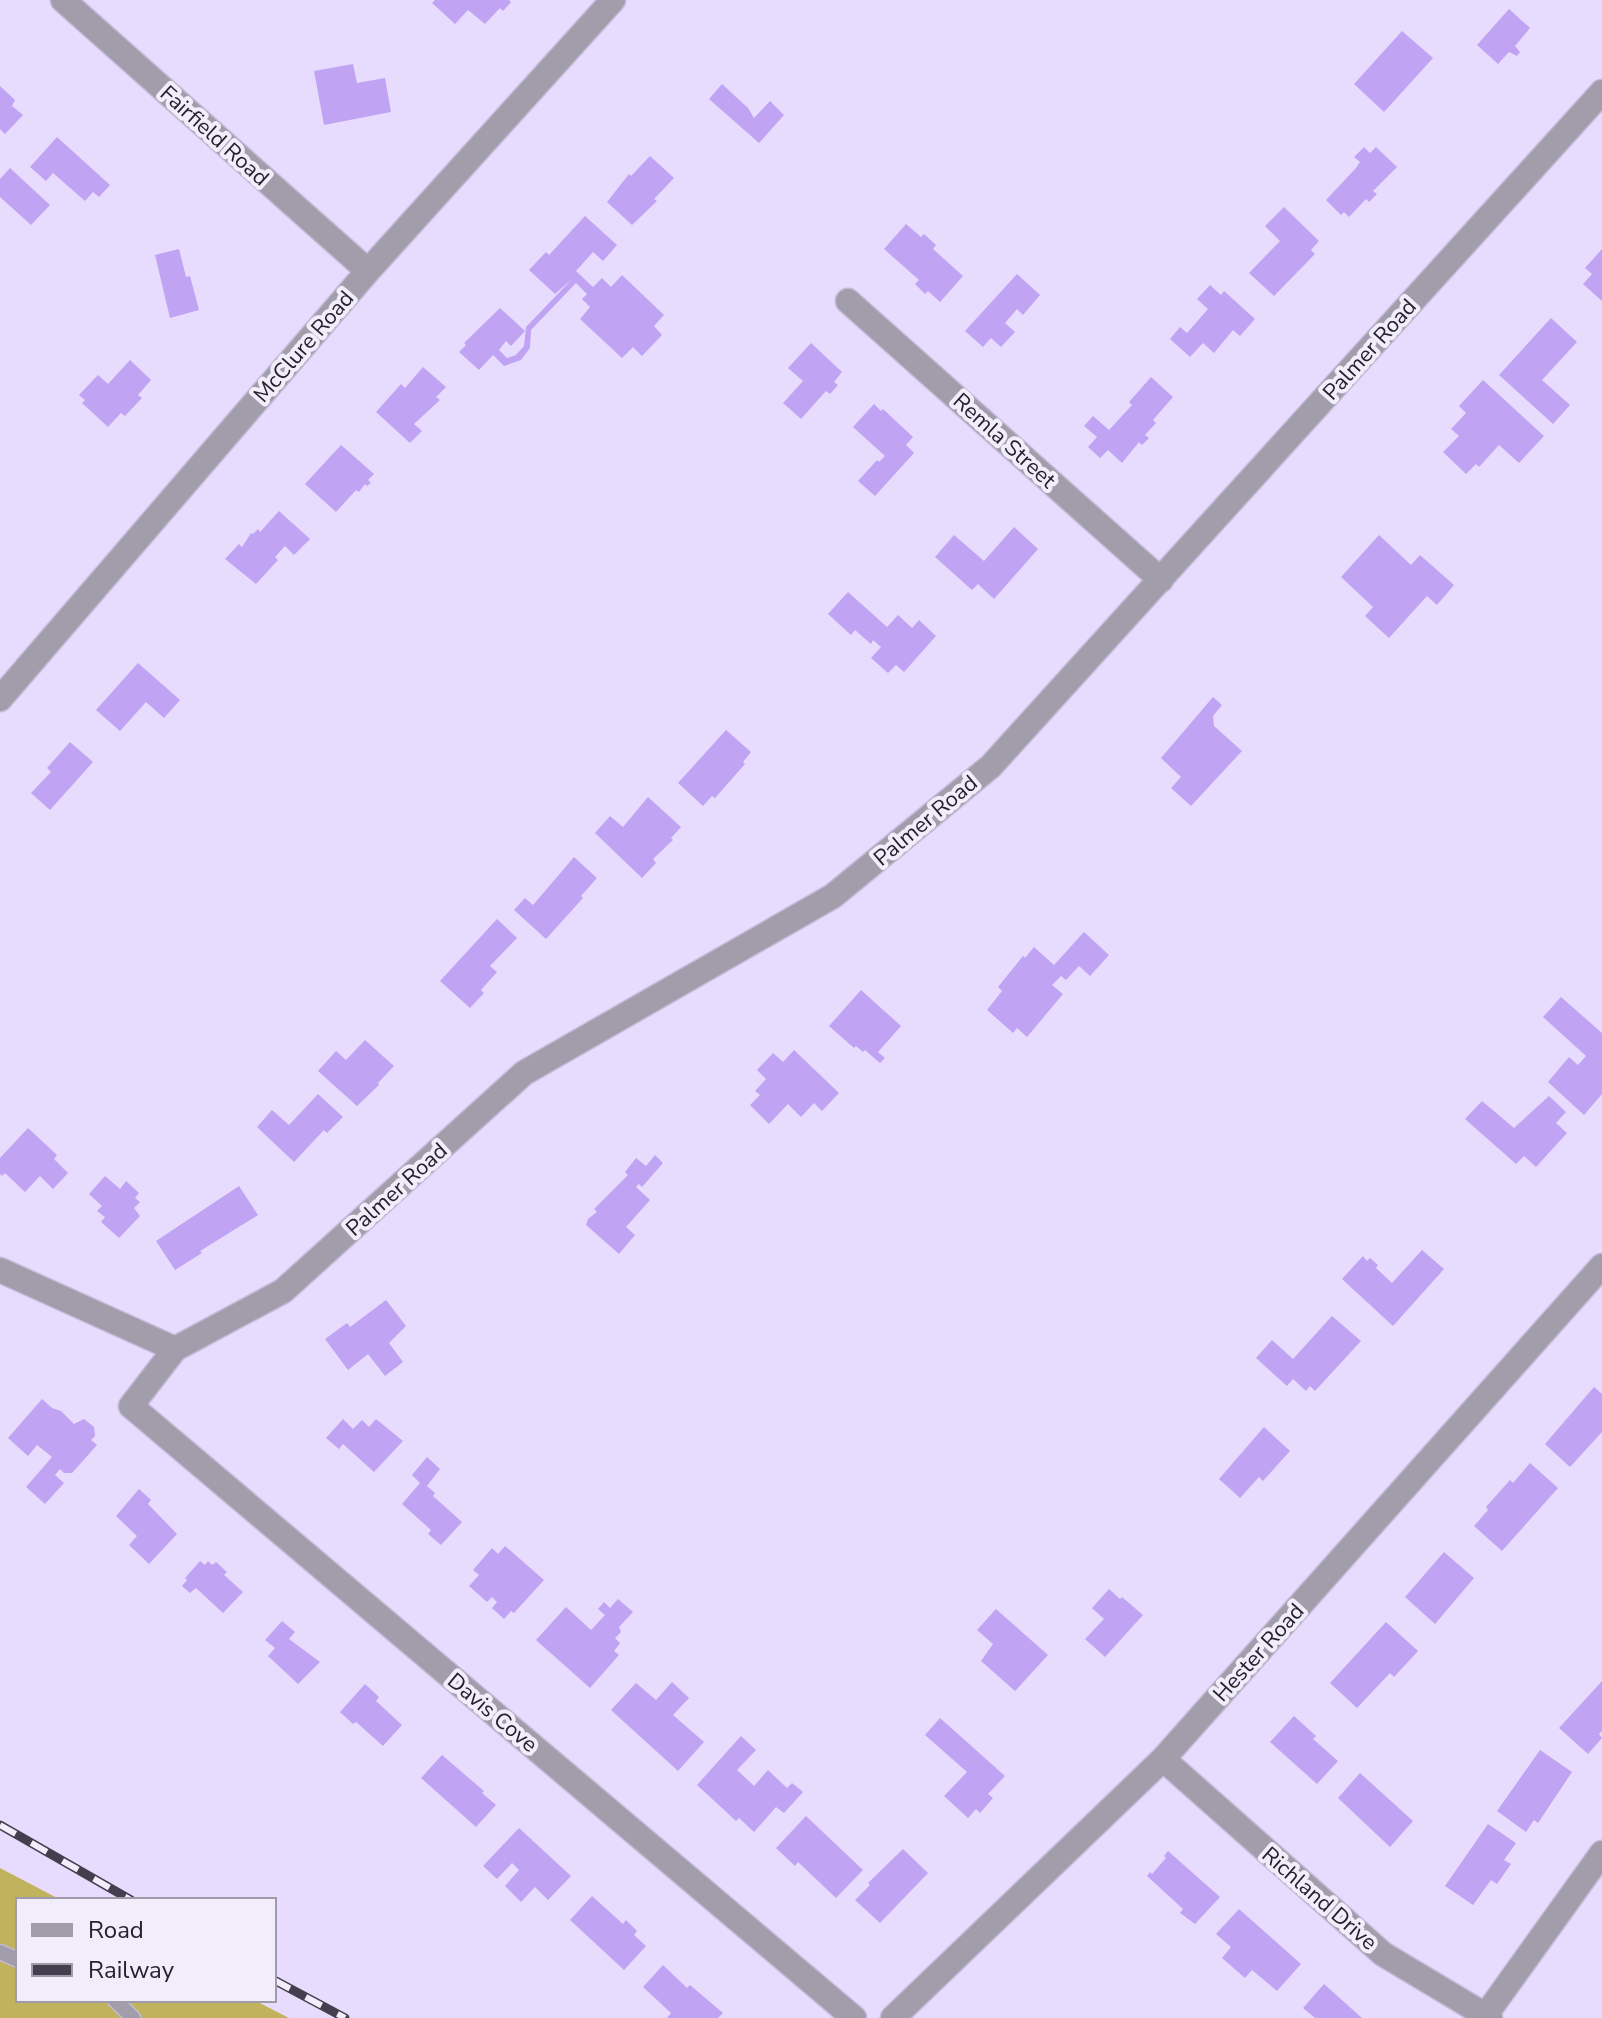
<svg xmlns="http://www.w3.org/2000/svg" width="1602" height="2018" font-family="'Nunito Sans',sans-serif">
<style>
.green{fill:#c1b25e}
.building{fill:#c0a3f2}
.lines{fill:none;stroke-linecap:round;stroke-linejoin:round}
.lane-casing{stroke:#c5bad8;stroke-width:17}
.street-casing{stroke:#c5bad8;stroke-width:27}
.lane{stroke:#a19dab;stroke-width:14}
.street{stroke:#a19dab;stroke-width:24}
.rail-casing{stroke:#443f4f;stroke-width:9}
.rail{stroke:#f2edfb;stroke-width:6;stroke-dasharray:18;stroke-linecap:butt}
.labels{text-anchor:middle;stroke-width:8;stroke-linejoin:round;paint-order:stroke}
.street-label{font-size:22px;fill:#25212d;stroke:#f2edfb}
</style>
<rect width="100%" height="100%" fill="#e8dcfe"/>
<path class="green" d="M 0,1868 L 61,1900 L 18,1900 L 18,2000 L 254,2000 L 289,2018 L 0,2018 Z"/>
<path class="building" d="M 435,0 L 509,0 L 511,2 L 503,11 L 500,8 L 485,24 L 468,10 L 455,24 L 432,3 Z
M 1509,9 L 1530,28 L 1515,46 L 1520,52 L 1517,56 L 1509,52 L 1498,64 L 1477,45 Z
M 1402,31 L 1433,58 L 1384,112 L 1354,84 Z
M 353,64 L 357,83 L 385,78 L 391,112 L 324,125 L 314,71 Z
M 722,84 L 748,108 L 754,118 L 770,101 L 784,115 L 759,143 L 709,99 Z
M 0,86 L 15,100 L 12,106 L 23,115 L 5,134 L 0,129 Z
M 57,137 L 110,185 L 99,197 L 93,192 L 85,201 L 53,173 L 46,181 L 30,167 Z
M 1364,147 L 1370,153 L 1376,147 L 1397,167 L 1373,191 L 1377,194 L 1369,202 L 1366,199 L 1349,217 L 1344,212 L 1341,215 L 1326,200 L 1356,168 L 1360,162 L 1354,157 Z
M 650,156 L 674,178 L 654,199 L 657,201 L 632,225 L 607,202 L 629,174 L 631,176 Z
M 10,168 L 50,205 L 31,225 L 0,197 L 0,179 Z
M 1284,207 L 1319,241 L 1311,250 L 1315,254 L 1274,296 L 1249,273 L 1280,241 L 1265,226 Z
M 585,216 L 617,245 L 603,261 L 593,252 L 576,271 L 593,287 L 602,278 L 611,287 L 622,275 L 664,315 L 654,326 L 662,335 L 642,356 L 633,347 L 622,358 L 580,319 L 590,307 L 582,299 L 587,294 L 576,283 L 531,330 L 530,348 L 521,360 L 504,366 L 493,355 L 479,370 L 459,352 L 466,345 L 464,343 L 500,308 L 525,331 L 511,346 L 506,341 L 499,350 L 507,358 L 516,355 L 524,346 L 526,327 L 572,279 L 555,294 L 529,270 L 546,252 L 549,255 Z
M 906,224 L 921,237 L 924,234 L 936,245 L 933,249 L 963,276 L 940,302 L 928,291 L 925,294 L 915,284 L 919,280 L 884,249 Z
M 179,249 L 186,277 L 190,276 L 199,310 L 170,318 L 155,255 Z
M 1602,249 L 1602,301 L 1583,284 L 1592,274 L 1585,268 Z
M 1017,274 L 1040,295 L 1023,315 L 1017,309 L 1005,323 L 1015,332 L 1001,347 L 991,338 L 983,347 L 965,331 Z
M 1210,285 L 1221,295 L 1224,291 L 1255,319 L 1240,336 L 1233,330 L 1214,353 L 1203,343 L 1190,357 L 1170,339 L 1180,327 L 1187,333 L 1208,309 L 1197,299 Z
M 1551,318 L 1577,342 L 1542,380 L 1570,405 L 1553,424 L 1499,375 Z
M 811,343 L 842,372 L 834,382 L 838,385 L 830,394 L 826,391 L 801,419 L 783,403 L 803,381 L 788,368 Z
M 130,360 L 151,380 L 138,395 L 142,398 L 125,416 L 121,413 L 108,427 L 82,403 L 85,400 L 79,395 L 98,375 L 108,384 Z
M 423,367 L 446,387 L 436,397 L 440,400 L 414,424 L 422,431 L 410,443 L 376,412 L 401,384 L 405,388 Z
M 1151,377 L 1173,397 L 1153,420 L 1156,423 L 1145,435 L 1149,438 L 1142,445 L 1139,442 L 1122,463 L 1108,450 L 1100,458 L 1088,447 L 1097,437 L 1084,426 L 1093,416 L 1109,430 L 1132,405 L 1129,402 Z
M 1483,380 L 1544,436 L 1519,463 L 1499,445 L 1479,467 L 1476,464 L 1466,474 L 1443,452 L 1459,436 L 1451,429 L 1466,413 L 1459,406 Z
M 874,404 L 881,411 L 883,409 L 913,437 L 906,445 L 914,453 L 875,496 L 858,481 L 877,460 L 879,462 L 885,456 L 853,427 Z
M 341,445 L 374,474 L 368,480 L 371,483 L 367,486 L 365,484 L 359,492 L 356,490 L 336,512 L 305,484 Z
M 279,511 L 310,539 L 294,555 L 285,546 L 275,557 L 278,560 L 256,584 L 225,559 L 239,544 L 242,547 L 251,533 L 253,534 L 258,529 L 260,532 Z
M 1014,527 L 1038,549 L 994,599 L 978,584 L 972,590 L 935,557 L 954,535 L 984,561 Z
M 1379,535 L 1411,565 L 1420,555 L 1454,585 L 1437,605 L 1427,596 L 1389,638 L 1365,616 L 1373,607 L 1341,577 Z
M 848,592 L 887,627 L 898,615 L 912,628 L 919,620 L 936,636 L 904,672 L 896,665 L 888,673 L 871,658 L 881,647 L 873,640 L 871,644 L 855,630 L 851,635 L 828,614 Z
M 138,663 L 180,700 L 164,718 L 146,702 L 120,731 L 96,710 Z
M 1213,697 L 1222,705 L 1213,716 L 1214,726 L 1242,751 L 1191,806 L 1171,788 L 1181,777 L 1161,758 Z
M 726,730 L 751,752 L 743,762 L 745,764 L 715,798 L 712,796 L 703,806 L 678,783 Z
M 70,742 L 93,762 L 50,810 L 31,793 L 51,772 L 47,768 Z
M 648,797 L 681,827 L 671,838 L 673,840 L 653,859 L 656,863 L 642,878 L 595,833 L 610,816 L 623,827 Z
M 574,857 L 597,878 L 581,896 L 583,898 L 546,939 L 514,910 L 525,898 L 533,905 Z
M 497,919 L 517,938 L 490,966 L 497,972 L 481,990 L 484,993 L 470,1008 L 440,981 Z
M 1084,932 L 1109,955 L 1090,976 L 1079,966 L 1066,980 L 1061,976 L 1052,985 L 1063,994 L 1027,1037 L 1017,1028 L 1013,1033 L 987,1010 L 1002,991 L 998,987 L 1023,956 L 1025,958 L 1034,947 L 1054,965 Z
M 861,990 L 901,1026 L 878,1052 L 885,1058 L 880,1063 L 865,1050 L 863,1052 L 856,1046 L 854,1048 L 829,1026 Z
M 1561,997 L 1602,1033 L 1602,1094 L 1584,1115 L 1548,1082 L 1569,1057 L 1578,1065 L 1586,1056 L 1543,1017 Z
M 365,1040 L 394,1066 L 378,1083 L 379,1085 L 357,1106 L 318,1071 L 336,1051 L 346,1060 Z
M 794,1050 L 839,1093 L 822,1111 L 814,1103 L 801,1117 L 788,1104 L 769,1124 L 750,1105 L 760,1095 L 755,1091 L 766,1079 L 757,1070 L 773,1053 L 783,1062 Z
M 318,1094 L 343,1117 L 327,1133 L 324,1130 L 294,1162 L 257,1127 L 272,1110 L 289,1125 Z
M 1549,1096 L 1566,1112 L 1556,1123 L 1567,1133 L 1536,1167 L 1524,1156 L 1516,1164 L 1465,1119 L 1482,1101 L 1514,1128 Z
M 28,1128 L 57,1155 L 54,1159 L 68,1173 L 53,1189 L 40,1176 L 25,1192 L 5,1173 L 2,1176 L 0,1174 L 0,1158 Z
M 655,1155 L 663,1163 L 642,1187 L 639,1184 L 636,1187 L 650,1200 L 626,1227 L 635,1235 L 619,1254 L 586,1225 L 588,1219 L 597,1212 L 594,1209 L 628,1175 L 625,1172 L 636,1158 L 646,1166 Z
M 105,1176 L 120,1189 L 126,1181 L 139,1193 L 135,1198 L 140,1202 L 134,1208 L 140,1216 L 119,1238 L 101,1222 L 105,1217 L 97,1211 L 102,1206 L 89,1194 Z
M 239,1186 L 258,1215 L 200,1251 L 202,1253 L 175,1270 L 156,1241 Z
M 1422,1250 L 1444,1269 L 1393,1326 L 1342,1279 L 1363,1256 L 1367,1261 L 1370,1258 L 1378,1265 L 1376,1268 L 1392,1283 Z
M 386,1300 L 406,1326 L 389,1343 L 403,1362 L 385,1376 L 368,1354 L 348,1370 L 325,1339 L 347,1323 L 350,1327 Z
M 1332,1316 L 1361,1341 L 1315,1391 L 1310,1386 L 1306,1391 L 1293,1379 L 1287,1386 L 1256,1358 L 1272,1340 L 1293,1359 Z
M 1594,1387 L 1602,1394 L 1602,1432 L 1570,1467 L 1545,1444 Z
M 42,1399 L 52,1408 L 61,1411 L 74,1424 L 84,1419 L 94,1427 L 95,1436 L 91,1440 L 97,1445 L 72,1473 L 64,1473 L 60,1469 L 55,1475 L 64,1483 L 45,1504 L 26,1487 L 52,1457 L 37,1445 L 28,1456 L 8,1438 Z
M 343,1419 L 353,1429 L 362,1420 L 369,1427 L 376,1419 L 403,1441 L 374,1472 L 343,1444 L 339,1449 L 326,1438 Z
M 1264,1427 L 1290,1451 L 1263,1481 L 1259,1477 L 1240,1498 L 1219,1479 Z
M 427,1457 L 440,1469 L 427,1486 L 435,1493 L 433,1496 L 462,1522 L 441,1545 L 428,1534 L 431,1530 L 402,1504 L 420,1483 L 412,1475 Z
M 1530,1463 L 1558,1488 L 1502,1551 L 1474,1526 L 1488,1510 L 1486,1507 L 1510,1480 L 1513,1483 Z
M 139,1489 L 151,1500 L 148,1504 L 177,1534 L 149,1564 L 129,1545 L 137,1536 L 116,1516 Z
M 505,1546 L 544,1580 L 514,1613 L 511,1611 L 504,1619 L 492,1608 L 497,1602 L 492,1597 L 487,1602 L 469,1586 L 479,1575 L 473,1570 L 492,1548 L 498,1554 Z
M 1444,1552 L 1474,1578 L 1435,1624 L 1405,1597 Z
M 200,1561 L 205,1565 L 208,1561 L 212,1565 L 216,1562 L 227,1572 L 224,1575 L 243,1592 L 223,1613 L 196,1588 L 190,1593 L 182,1586 L 187,1580 L 185,1578 Z
M 1109,1589 L 1120,1599 L 1122,1597 L 1143,1615 L 1105,1657 L 1085,1639 L 1104,1619 L 1092,1608 Z
M 618,1599 L 633,1612 L 619,1627 L 621,1632 L 615,1638 L 620,1643 L 614,1651 L 619,1655 L 590,1688 L 536,1640 L 566,1607 L 591,1630 L 605,1615 L 598,1609 L 604,1602 L 610,1608 Z
M 996,1609 L 1048,1655 L 1015,1691 L 981,1661 L 993,1644 L 977,1630 Z
M 282,1621 L 295,1632 L 289,1639 L 320,1662 L 298,1684 L 268,1656 L 275,1648 L 265,1640 Z
M 1386,1622 L 1418,1651 L 1394,1677 L 1390,1673 L 1357,1708 L 1330,1683 Z
M 1602,1681 L 1602,1731 L 1599,1734 L 1602,1738 L 1588,1754 L 1559,1728 Z
M 672,1682 L 689,1698 L 673,1715 L 704,1742 L 678,1771 L 611,1710 L 636,1683 L 656,1700 Z
M 365,1684 L 379,1697 L 376,1701 L 402,1725 L 383,1746 L 356,1722 L 353,1724 L 340,1712 Z
M 1294,1716 L 1316,1736 L 1313,1739 L 1338,1761 L 1317,1784 L 1270,1742 Z
M 940,1718 L 1005,1776 L 988,1794 L 993,1798 L 980,1813 L 976,1809 L 968,1818 L 944,1796 L 967,1772 L 925,1735 Z
M 741,1736 L 756,1750 L 737,1770 L 751,1783 L 754,1786 L 768,1770 L 787,1788 L 792,1783 L 803,1792 L 784,1813 L 776,1807 L 754,1832 L 739,1818 L 736,1821 L 697,1785 Z
M 1540,1750 L 1572,1772 L 1538,1823 L 1534,1820 L 1526,1832 L 1497,1811 Z
M 442,1755 L 484,1791 L 482,1793 L 496,1805 L 476,1827 L 421,1778 Z
M 1360,1773 L 1413,1821 L 1390,1847 L 1338,1798 Z
M 806,1816 L 863,1870 L 836,1898 L 798,1862 L 795,1866 L 776,1848 Z
M 1488,1824 L 1516,1843 L 1504,1860 L 1511,1864 L 1497,1884 L 1491,1880 L 1473,1905 L 1445,1886 Z
M 519,1828 L 571,1876 L 548,1900 L 535,1887 L 521,1902 L 505,1886 L 519,1870 L 512,1863 L 497,1879 L 483,1866 Z
M 903,1849 L 928,1873 L 880,1923 L 855,1900 L 870,1885 L 868,1883 Z
M 1168,1851 L 1220,1897 L 1195,1924 L 1180,1913 L 1183,1909 L 1147,1876 L 1150,1872 L 1152,1874 L 1166,1858 L 1164,1856 Z
M 592,1896 L 623,1924 L 626,1920 L 637,1931 L 634,1935 L 646,1946 L 624,1970 L 570,1920 Z
M 1239,1909 L 1301,1964 L 1277,1991 L 1252,1970 L 1245,1978 L 1222,1958 L 1231,1947 L 1216,1934 Z
M 663,1965 L 687,1988 L 690,1985 L 723,2013 L 718,2018 L 667,2018 L 671,2013 L 643,1987 Z
M 1324,1984 L 1362,2018 L 1315,2018 L 1303,2008 Z"/>
<g class="lines">
<g class="lane-casing">
<path id="lane" d="M 0,1952 L 18,1960
M 115,2000 L 133,2018"/>
</g>
<g class="street-casing">
<path id="street" d="M 63,0 L 368,271
M 848,301 L 1161,580
M 0,699 L 368,271 L 613,0
M 0,1270 L 175,1349
M 1163,1759 L 1383,1954 L 1490,2018
M 1485,2016 L 1602,1853
M 854,2018 L 131,1406 L 175,1349 L 283,1291 L 524,1073 L 833,896 L 991,766 L 1602,92
M 893,2018 L 1163,1759 L 1602,1266"/>
</g>
<use href="#lane" class="lane"/>
<use href="#street" class="street"/>
<g class="rail-casing">
<path id="rail" d="M 0,1825 L 131,1900
M 274,1980 L 345,2018"/>
</g>
<use href="#rail" class="rail"/>
</g>
<g class="labels">
<g class="street-label">
<text transform="translate(215 135) rotate(42)" y="8">Fairfield Road</text>
<text transform="translate(303 346) rotate(-49)" y="8">McClure Road</text>
<text transform="translate(1369 349) rotate(-48)" y="8">Palmer Road</text>
<text transform="translate(1005 440) rotate(42)" y="8">Remla Street</text>
<text transform="translate(925 820) rotate(-40)" y="8">Palmer Road</text>
<text transform="translate(396 1189) rotate(-42)" y="8">Palmer Road</text>
<text transform="translate(1258 1652) rotate(-48)" y="8">Hester Road</text>
<text transform="translate(493 1712) rotate(40)" y="8">Davis Cove</text>
<text transform="translate(1320 1898) rotate(41)" y="8">Richland Drive</text>
</g>
</g>
<rect x="16" y="1898" width="260" height="104" fill="#f2edfb" stroke="#a09ba9" stroke-width="2"/>
<rect x="32" y="1924" width="40" height="12" fill="#a19dab" stroke="#a09ba9" stroke-width="2"/>
<text x="88" y="1938" font-size="24" fill="#25212d">Road</text>
<rect x="32" y="1964" width="40" height="12" fill="#443f4f" stroke="#a09ba9" stroke-width="2"/>
<text x="88" y="1978" font-size="24" fill="#25212d">Railway</text>
</svg>
